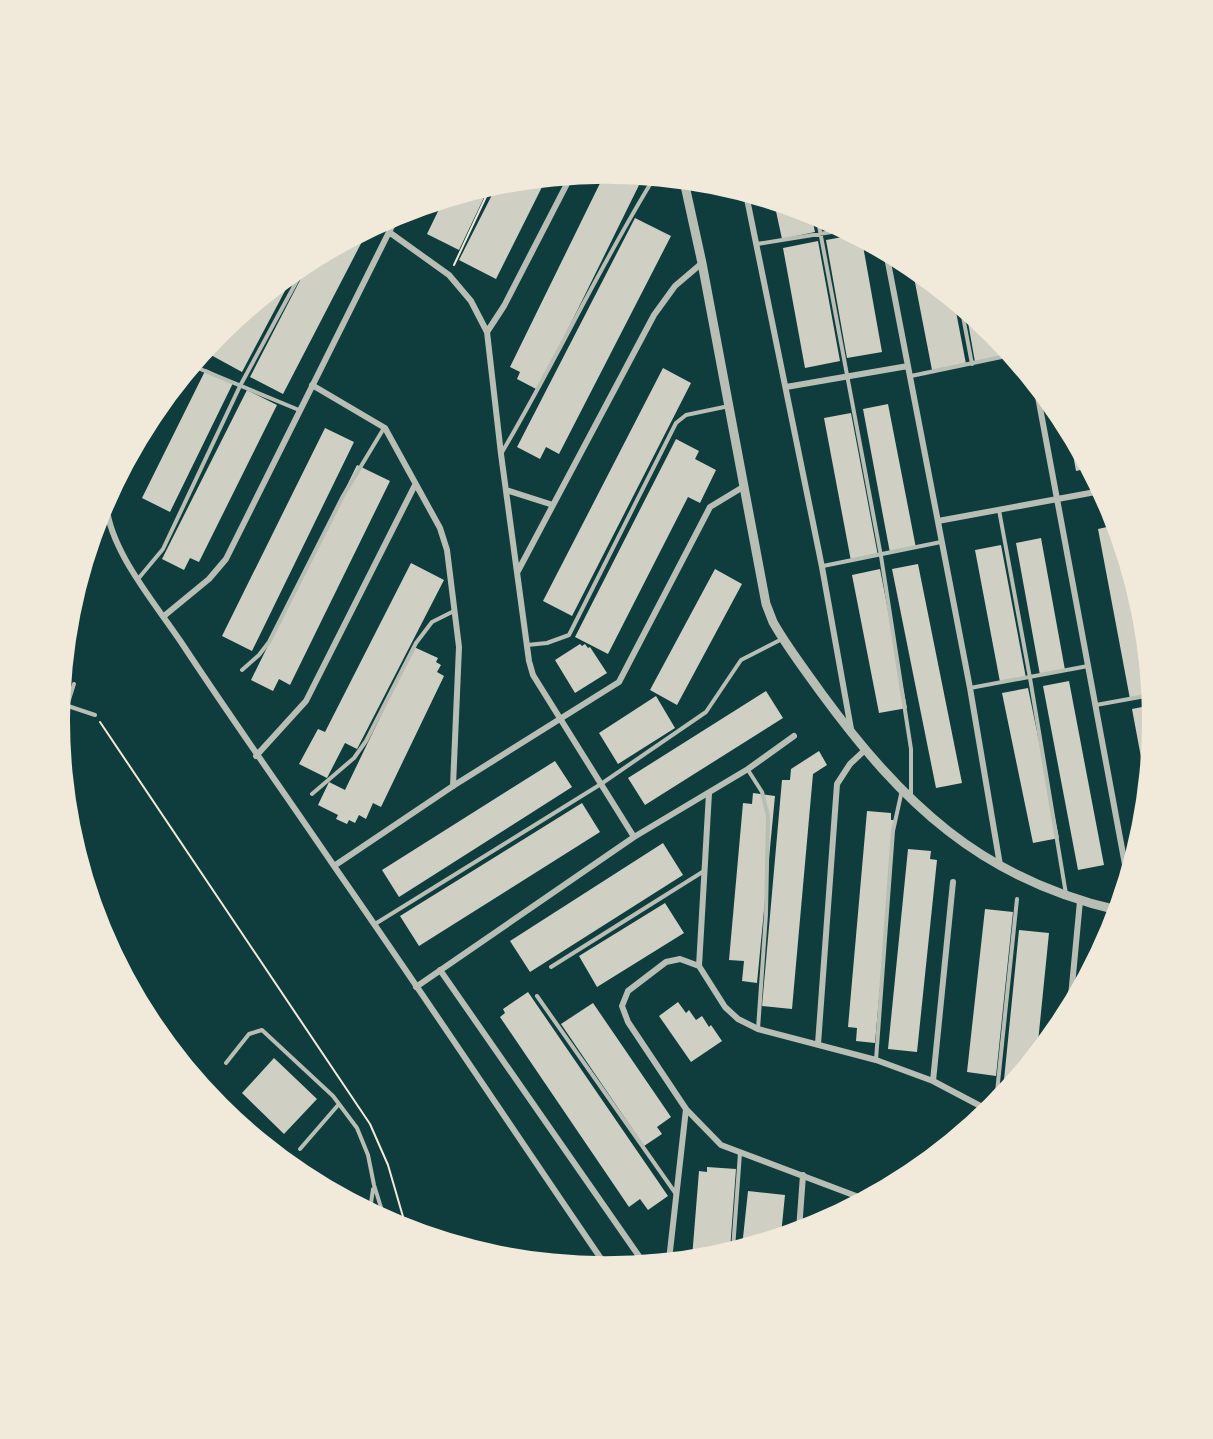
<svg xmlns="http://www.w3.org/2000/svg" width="1213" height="1439" font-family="'PT Serif',serif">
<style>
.building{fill:#cfcfc3}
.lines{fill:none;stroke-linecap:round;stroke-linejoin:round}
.path{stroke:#f1e9da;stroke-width:2}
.service{stroke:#b8beb3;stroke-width:4}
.minor{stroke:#b8beb3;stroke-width:6}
.tertiary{stroke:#b8beb3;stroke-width:9}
</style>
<rect width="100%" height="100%" fill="#0f3d3e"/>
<path class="building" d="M 605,173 L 643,177 L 538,390 L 517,379 L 520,372 L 510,367 Z
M 546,179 L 496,279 L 459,260 L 497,185 Z
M 489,187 L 459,250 L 427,234 L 443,201 Z
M 774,202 L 811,213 L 815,232 L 782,239 Z
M 635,218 L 671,236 L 559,454 L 546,447 L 540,459 L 517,447 Z
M 821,218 L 827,221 L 838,227 L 824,229 Z
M 368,230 L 283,394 L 250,377 L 310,261 Z
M 854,235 L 862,240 L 882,352 L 847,358 L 826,240 Z
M 818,241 L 840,361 L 805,368 L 783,248 Z
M 912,267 L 954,301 L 966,364 L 932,370 Z
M 295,272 L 242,372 L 209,354 L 221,332 Z
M 966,311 L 993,333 L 1011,355 L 975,362 Z
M 663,368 L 691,383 L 572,616 L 543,601 Z
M 206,369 L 233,383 L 170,512 L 142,498 Z
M 247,390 L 277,405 L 199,562 L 190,558 L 184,570 L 162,559 Z
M 888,404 L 916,548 L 890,553 L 863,409 Z
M 851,413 L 878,556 L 851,561 L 824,418 Z
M 325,428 L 354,442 L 252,651 L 222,636 Z
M 1069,432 L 1070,432 L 1089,468 L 1076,471 Z
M 676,439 L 699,451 L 695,459 L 716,470 L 700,503 L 688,497 L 608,654 L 575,637 Z
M 357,465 L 390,481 L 290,685 L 279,679 L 273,691 L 251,680 Z
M 1116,525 L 1137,594 L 1145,637 L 1151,694 L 1130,699 L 1098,529 Z
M 1041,538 L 1065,670 L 1040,675 L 1016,543 Z
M 1001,545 L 1026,678 L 1000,682 L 975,550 Z
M 411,563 L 444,580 L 357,749 L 345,743 L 327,778 L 299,764 L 318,729 L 325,732 Z
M 918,564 L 962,783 L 936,788 L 892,569 Z
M 715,569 L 742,584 L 677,705 L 650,690 Z
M 880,569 L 907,708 L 879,713 L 852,575 Z
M 580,644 L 582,646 L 585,644 L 588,648 L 590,647 L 607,673 L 575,693 L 555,660 Z
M 414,647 L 438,658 L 436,662 L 441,665 L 437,672 L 444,676 L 381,807 L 373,803 L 366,819 L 359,815 L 355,823 L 349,820 L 347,824 L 336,819 L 338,815 L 318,805 L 329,782 L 345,790 Z
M 1069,681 L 1104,865 L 1078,870 L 1043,686 Z
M 1028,688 L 1059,838 L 1033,843 L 1002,693 Z
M 766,691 L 783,718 L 645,805 L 628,778 Z
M 656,696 L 675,728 L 618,764 L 599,733 Z
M 1152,705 L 1153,720 L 1146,784 L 1132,709 Z
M 819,751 L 827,765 L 813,774 L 792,1009 L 762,1006 L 782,780 L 790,780 L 791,769 Z
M 555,761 L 572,787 L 399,897 L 382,870 Z
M 753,793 L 775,796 L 757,983 L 742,981 L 744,961 L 729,960 L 743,803 L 752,804 Z
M 582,803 L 600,832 L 419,946 L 400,916 Z
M 867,811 L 891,813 L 891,820 L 895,820 L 875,1043 L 856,1041 L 857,1028 L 848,1027 Z
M 663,843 L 683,875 L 530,972 L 510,941 Z
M 908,849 L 931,851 L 930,859 L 937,860 L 917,1052 L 888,1049 Z
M 665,903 L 684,933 L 597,987 L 579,956 Z
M 985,909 L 1013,912 L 996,1076 L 967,1072 Z
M 1019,930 L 1049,933 L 1037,1052 L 1005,1091 L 1003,1090 Z
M 528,992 L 668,1196 L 648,1210 L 640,1199 L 629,1207 L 500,1017 L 505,1013 L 503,1009 Z
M 678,1002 L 686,1013 L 689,1010 L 696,1020 L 702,1016 L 709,1027 L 711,1025 L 722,1041 L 691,1062 L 659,1016 Z
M 593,1003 L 671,1117 L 657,1127 L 662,1134 L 644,1146 L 561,1024 Z
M 274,1058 L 317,1099 L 284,1134 L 242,1093 Z
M 213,1095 L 232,1113 L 231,1115 L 220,1106 L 212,1096 Z
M 707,1167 L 736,1169 L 730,1250 L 713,1256 L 692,1258 L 699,1171 L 707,1172 Z
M 748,1191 L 785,1195 L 781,1235 L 742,1247 Z
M 818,1215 L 832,1216 L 818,1223 Z"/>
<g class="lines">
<path class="path" d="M 454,265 L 491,186
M 65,670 L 70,678
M 100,722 L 370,1124 L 388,1165 L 406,1227"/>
<path class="service" d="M 817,215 L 881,556 L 911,749 L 911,795
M 757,244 L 844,230
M 961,306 L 972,364
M 193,366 L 299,410
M 911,376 L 1011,355
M 501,454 C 555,363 599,267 654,178
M 999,510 L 1030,678 L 1066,894
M 823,566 L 941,542
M 138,579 L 163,549 L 240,386 L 306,264
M 527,645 L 547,643 L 569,635 L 676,423 L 686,415 L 729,406
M 242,670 L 259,655 L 269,642 L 343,496 L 384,428
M 970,688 L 1088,666
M 62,704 L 95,715
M 1096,705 L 1151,695
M 67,706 L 74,684
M 748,770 L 762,792 L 768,816 L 766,914 L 758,1029
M 312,794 L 354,758 L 366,741 L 416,643 L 432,622 L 454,611
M 375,924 L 601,784 L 706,712 L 741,660 L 782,639
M 551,967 L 704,871
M 537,996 L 676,1194
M 876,1060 L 893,831 L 902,790
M 226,1063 L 249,1034 L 262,1030 L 333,1096 L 357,1128 L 368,1155 L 374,1185 L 384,1217
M 996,1102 L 1017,899
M 300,1149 L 339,1104
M 370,1210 L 373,1189
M 733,1249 L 740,1153"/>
<path class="minor" d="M 746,194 L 822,567 L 851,729
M 389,232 L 449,275 L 471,301 L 487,332 L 501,454 L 529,661 L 533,675 L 634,837
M 886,252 L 970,688 L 1000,865
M 487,332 L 504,306 L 571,176
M 312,385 L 385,428 L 440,528 L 447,550 L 459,647 L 453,786
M 1036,386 L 1126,870
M 786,387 L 908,366
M 506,490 L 553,505
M 106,501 C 108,549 155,603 181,642 C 231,718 283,791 334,866 C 426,998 515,1133 606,1266
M 938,521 L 1101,491
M 518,571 L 654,315 L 675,286 L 702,263
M 164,616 L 209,579 L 226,559 L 398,214
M 256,756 L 306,701 L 415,485
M 334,866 L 453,786 L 619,682 L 710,507 L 743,487
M 699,966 L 709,793
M 440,970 L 643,1262
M 416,987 L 634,837 L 748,769 L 794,736
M 1070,1007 L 1080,901
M 818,1044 L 837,784 L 850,764 L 865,750
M 933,1081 L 953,882
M 864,1199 L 721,1145 L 686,1109 L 628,1022 L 622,1006 L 628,991 L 666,962 L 680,959 L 699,966 L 725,1007 L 738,1019 L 758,1029 L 876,1060 L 933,1081 L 988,1110
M 799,1230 L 803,1175
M 669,1260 L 686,1109"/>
<path class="tertiary" d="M 684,181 L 702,263 L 766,604 L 773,622 C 787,647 805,670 822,694 C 902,803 981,879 1117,910"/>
</g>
<path d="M0 0H1213V1439H0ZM70 720a536 536 0 1 1 1072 0a536 536 0 1 1-1072 0Z" fill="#f1e9da" fill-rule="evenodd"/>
</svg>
